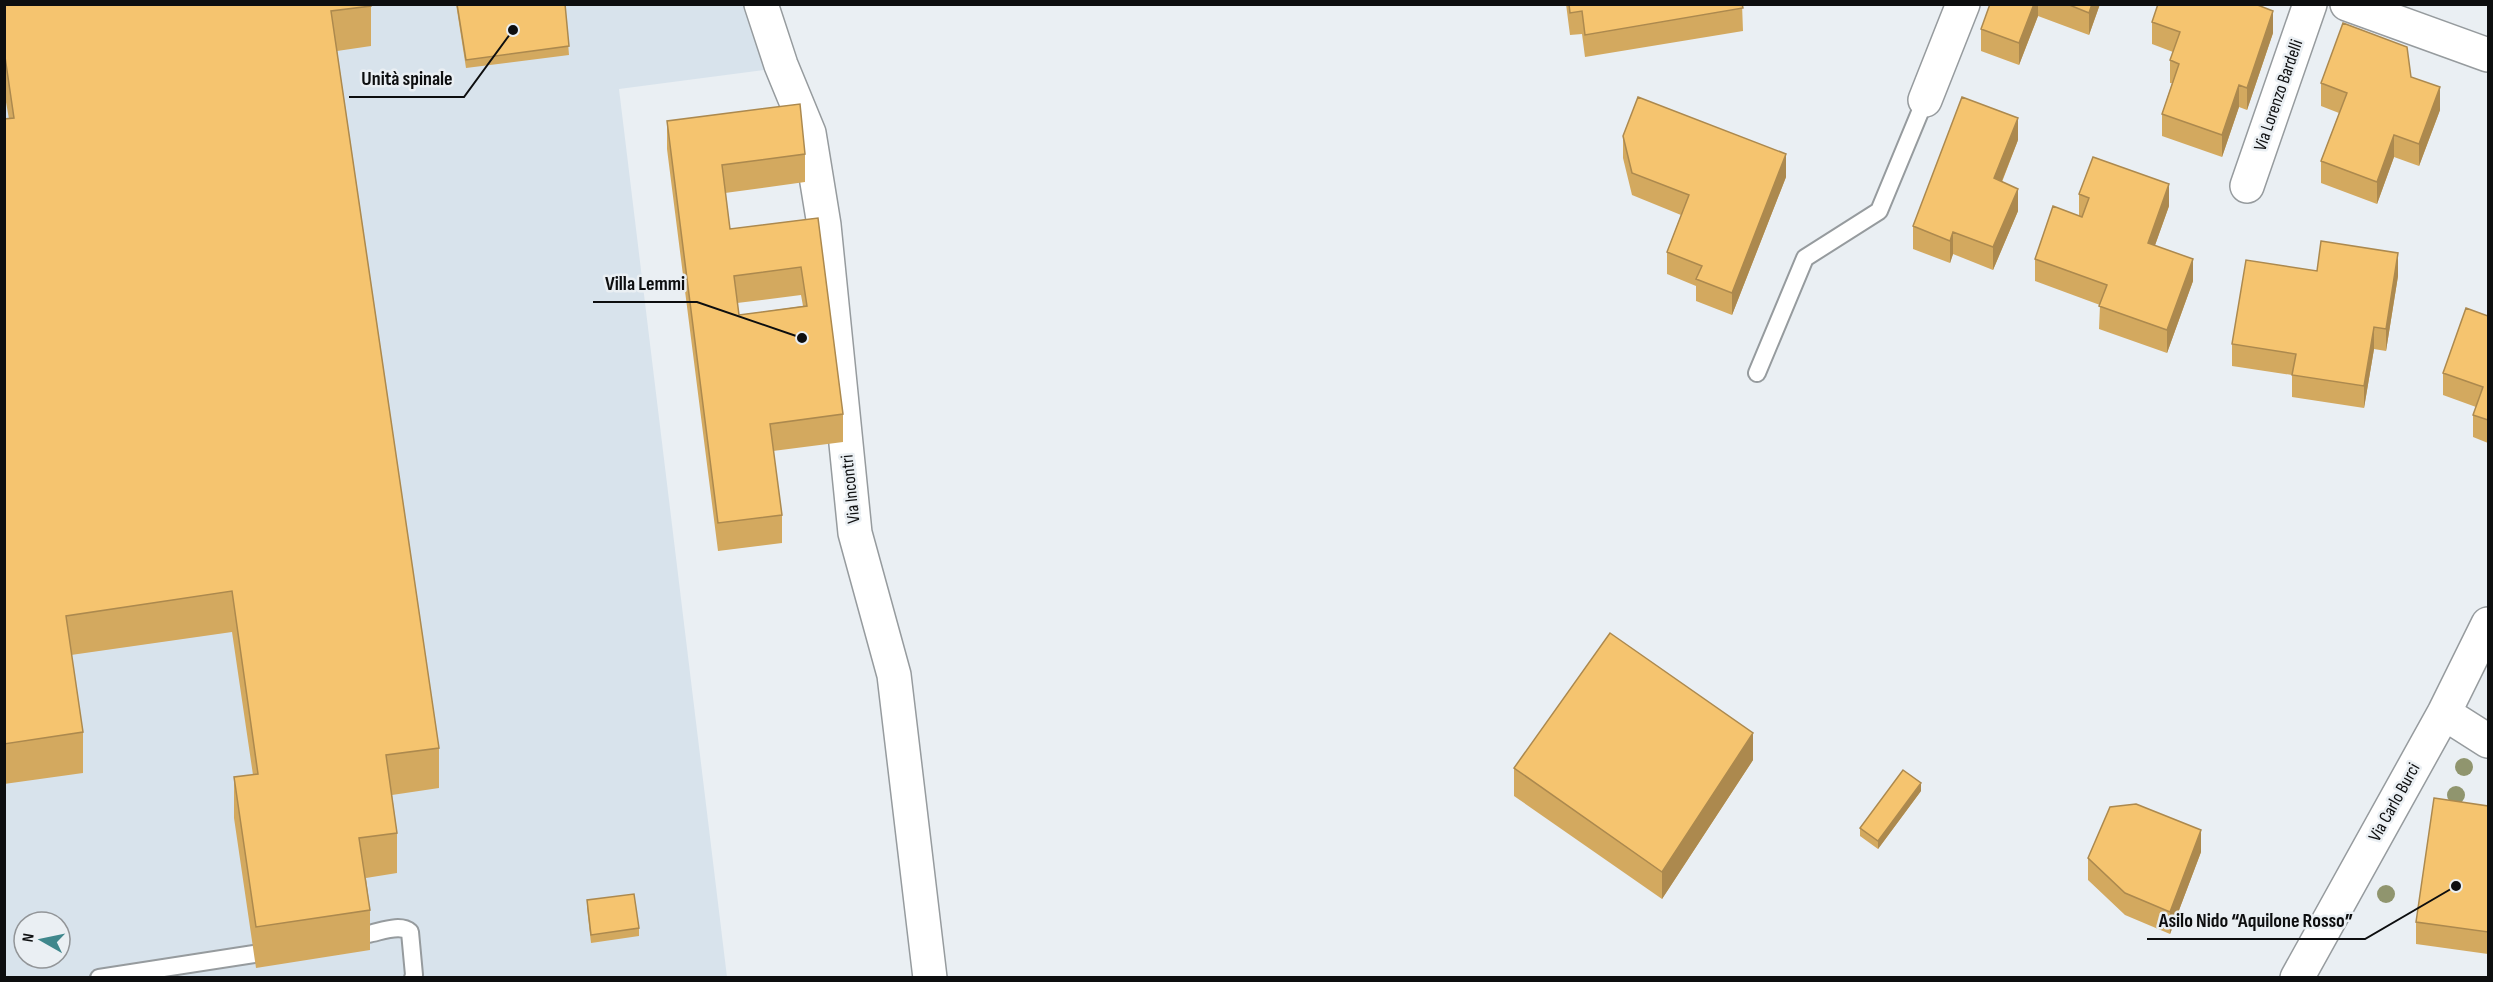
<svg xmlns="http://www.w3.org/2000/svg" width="2493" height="982" font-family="'Sofia Sans Condensed',sans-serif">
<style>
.built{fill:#d8e3ec;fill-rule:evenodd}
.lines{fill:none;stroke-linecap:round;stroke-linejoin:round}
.service-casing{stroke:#969b9e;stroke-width:20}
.minor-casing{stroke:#969b9e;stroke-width:36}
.service{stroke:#fff;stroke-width:16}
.minor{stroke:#fff;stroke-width:33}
.tree{fill:#90956e}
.wall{fill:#d3a95f;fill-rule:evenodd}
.shaded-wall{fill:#ac894e}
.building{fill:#f5c46f;stroke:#ac894e;stroke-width:1.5;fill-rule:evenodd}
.labels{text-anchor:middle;stroke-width:5;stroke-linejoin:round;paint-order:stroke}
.street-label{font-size:18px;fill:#0d0e0f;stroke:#eaeff3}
.leader{fill:none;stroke:#0d0e0f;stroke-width:2}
.callout-dot{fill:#0d0e0f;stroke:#eaeff3;stroke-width:2}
.callout-label{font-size:20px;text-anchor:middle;font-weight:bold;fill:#0d0e0f;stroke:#eaeff3;stroke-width:5;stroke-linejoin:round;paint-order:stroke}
</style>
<rect width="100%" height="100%" fill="#eaeff3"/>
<path class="built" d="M 5,5 L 750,5 L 771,69 L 619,89 L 727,977 L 5,978 ZM 24,922 L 60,922 L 60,958 L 24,958 Z"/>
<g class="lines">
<g class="service-casing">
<path id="service" d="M 1757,373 L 1805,258 L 1879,211 L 1925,100
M 368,934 C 380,932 400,923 410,932 L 414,975 L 413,978
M 99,978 L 254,954"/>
</g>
<g class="minor-casing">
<path id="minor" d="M 761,4 L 781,65 L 809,133 L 824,225 L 855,533 L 894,675 L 930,978
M 2347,4 L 2488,55
M 1925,100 L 1963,4
M 2247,186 L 2310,4
M 2444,713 L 2488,741
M 2297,978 L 2444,713 L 2488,624"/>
</g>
<use href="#service" class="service"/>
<use href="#minor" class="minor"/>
</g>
<g class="tree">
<circle cx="2464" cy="767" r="9"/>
<circle cx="2456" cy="795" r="9"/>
<circle cx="2386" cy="894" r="9"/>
</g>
<path class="wall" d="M 4,4 L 371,4 L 371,46 L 337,51 L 439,748 L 439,788 L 392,795 L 397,833 L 397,873 L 366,878 L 370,910 L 370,950 L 256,968 L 234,818 L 234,777 L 253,775 L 232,632 L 71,655 L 83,732 L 83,773 L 4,784 L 4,119 L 9,119 L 4,91 Z
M 456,4 L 565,4 L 569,55 L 466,68 Z
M 1566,4 L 1742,4 L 1743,31 L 1585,57 L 1582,34 L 1570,35 Z
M 1990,4 L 2100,4 L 2089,35 L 2038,16 L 2019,65 L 1981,51 L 1981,29 Z
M 2152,22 L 2273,33 L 2247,110 L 2239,107 L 2222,157 L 2162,136 L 2162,114 L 2172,83 L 2170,83 L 2170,60 L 2173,52 L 2152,44 Z
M 2411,77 L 2440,110 L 2419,166 L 2394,157 L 2377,204 L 2321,183 L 2321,161 L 2339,113 L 2321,106 L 2321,83 Z
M 667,121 L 805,154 L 805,182 L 725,193 L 730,229 L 818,218 L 843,414 L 843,442 L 773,451 L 782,515 L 782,543 L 718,551 L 667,149 ZM 801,295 L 803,306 L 739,315 L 737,303 Z
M 1623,136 L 1786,177 L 1732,315 L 1696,301 L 1696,286 L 1667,274 L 1667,252 L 1681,215 L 1632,195 L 1623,158 Z
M 2018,140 L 2002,182 L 2018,211 L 1993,270 L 1953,254 L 1950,263 L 1913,249 L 1913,226 Z
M 2079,194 L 2169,206 L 2155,245 L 2193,281 L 2167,353 L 2099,329 L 2100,305 L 2035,281 L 2035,259 L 2079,216 Z
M 2317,271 L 2398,276 L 2386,351 L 2374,349 L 2364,408 L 2292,397 L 2292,375 L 2232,366 L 2232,344 Z
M 2488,316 L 2488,443 L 2473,437 L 2473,415 L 2476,407 L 2443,395 L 2443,373 Z
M 1753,760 L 1662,899 L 1514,796 L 1514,768 Z
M 1921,791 L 1878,849 L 1860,836 L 1860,828 Z
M 2488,806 L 2488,954 L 2416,944 L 2416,922 Z
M 2201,852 L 2170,934 L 2125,915 L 2088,880 L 2088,858 Z
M 587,900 L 639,928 L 639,936 L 591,943 L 587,908 Z"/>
<path class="shaded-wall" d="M 2034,4 L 2038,4 L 2038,16 L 2019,65 L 2019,43 Z
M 2092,4 L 2100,4 L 2089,35 L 2089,13 Z
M 2273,11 L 2273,33 L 2247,110 L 2247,88 Z
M 2239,85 L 2239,107 L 2222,157 L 2222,135 Z
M 2440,87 L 2440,110 L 2419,166 L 2419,144 Z
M 2018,118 L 2018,140 L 1994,201 L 1994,178 Z
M 2394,135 L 2394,157 L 2377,204 L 2377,182 Z
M 1786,154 L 1786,177 L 1732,315 L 1732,293 Z
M 2169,184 L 2169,206 L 2148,265 L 2148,243 Z
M 2018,189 L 2018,211 L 1993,270 L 1993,247 Z
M 1953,232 L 1953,254 L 1950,263 L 1950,241 Z
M 2398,253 L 2398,276 L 2386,351 L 2386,329 Z
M 2193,259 L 2193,281 L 2167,353 L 2167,330 Z
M 2374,327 L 2374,349 L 2364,408 L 2364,386 Z
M 1753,733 L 1753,760 L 1662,899 L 1662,872 Z
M 1921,783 L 1921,791 L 1878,849 L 1878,841 Z
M 2201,830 L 2201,852 L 2170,934 L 2170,912 Z"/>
<path class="building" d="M 4,4 L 371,4 L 371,6 L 331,11 L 439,748 L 386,755 L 397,833 L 359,838 L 370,910 L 256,927 L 234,777 L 258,774 L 232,591 L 66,616 L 83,732 L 4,744 L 4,119 L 14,118 L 4,50 Z
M 457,4 L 565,4 L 569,46 L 466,60 Z
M 1569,4 L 1742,4 L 1743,8 L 1585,35 L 1582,11 L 1570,13 Z
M 1990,4 L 2034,4 L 2019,43 L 1981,29 Z
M 2067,4 L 2092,4 L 2089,13 Z
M 2158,4 L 2255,4 L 2273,11 L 2247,88 L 2239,85 L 2222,135 L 2162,114 L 2179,64 L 2170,60 L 2180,32 L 2152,22 Z
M 2343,23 L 2407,47 L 2411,77 L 2440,87 L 2419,144 L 2394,135 L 2377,182 L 2321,161 L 2347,93 L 2321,83 Z
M 1638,97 L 1786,154 L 1732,293 L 1696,279 L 1702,266 L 1667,252 L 1689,195 L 1632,173 L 1623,136 Z
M 1962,97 L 2018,118 L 1994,178 L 2018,189 L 1993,247 L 1953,232 L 1950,241 L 1913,226 Z
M 800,104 L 805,154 L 722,165 L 730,229 L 818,218 L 843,414 L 770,424 L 782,515 L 718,523 L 667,121 ZM 801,267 L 807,306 L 739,315 L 734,276 Z
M 2093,157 L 2169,184 L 2148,243 L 2193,259 L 2167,330 L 2099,306 L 2107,285 L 2035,259 L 2053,206 L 2082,217 L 2089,198 L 2079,194 Z
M 2321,241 L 2398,253 L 2386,329 L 2374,327 L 2364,386 L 2292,375 L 2296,354 L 2232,344 L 2246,260 L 2317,271 Z
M 2466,308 L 2488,316 L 2488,420 L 2473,415 L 2483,387 L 2443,373 Z
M 1610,633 L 1753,733 L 1662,872 L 1514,768 Z
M 1903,770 L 1921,783 L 1878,841 L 1860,828 Z
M 2434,798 L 2488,806 L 2488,932 L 2416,922 Z
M 2136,804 L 2201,830 L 2170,912 L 2125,893 L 2088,858 L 2110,807 Z
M 634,894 L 639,928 L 591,935 L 587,900 Z"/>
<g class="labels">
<g class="street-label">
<text transform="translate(2278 95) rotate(-71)" y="6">Via Lorenzo Bardelli</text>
<text transform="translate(850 489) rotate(-96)" y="6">Via Incontri</text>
<text transform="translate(2394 802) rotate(-61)" y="6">Via Carlo Burci</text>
</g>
</g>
<path class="leader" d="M513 30L464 97H349M802 338L697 302H593M2456 886L2365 939H2147"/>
<g class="callout-dot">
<circle cx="513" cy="30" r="6"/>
<circle cx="802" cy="338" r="6"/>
<circle cx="2456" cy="886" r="6"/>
</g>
<g class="callout-label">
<text x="407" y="85">Unità spinale</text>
<text x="645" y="290">Villa Lemmi</text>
<text x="2256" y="927">Asilo Nido “Aquilone Rosso”</text>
</g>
<rect width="2493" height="982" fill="none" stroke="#0d0e0f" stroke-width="12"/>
<g transform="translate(42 940) rotate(279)"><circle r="28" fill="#eaeff3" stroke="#929598" stroke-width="1.5"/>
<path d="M0-4.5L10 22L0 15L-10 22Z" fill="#3f878c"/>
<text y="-9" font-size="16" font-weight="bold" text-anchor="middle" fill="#0d0e0f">N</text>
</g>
</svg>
